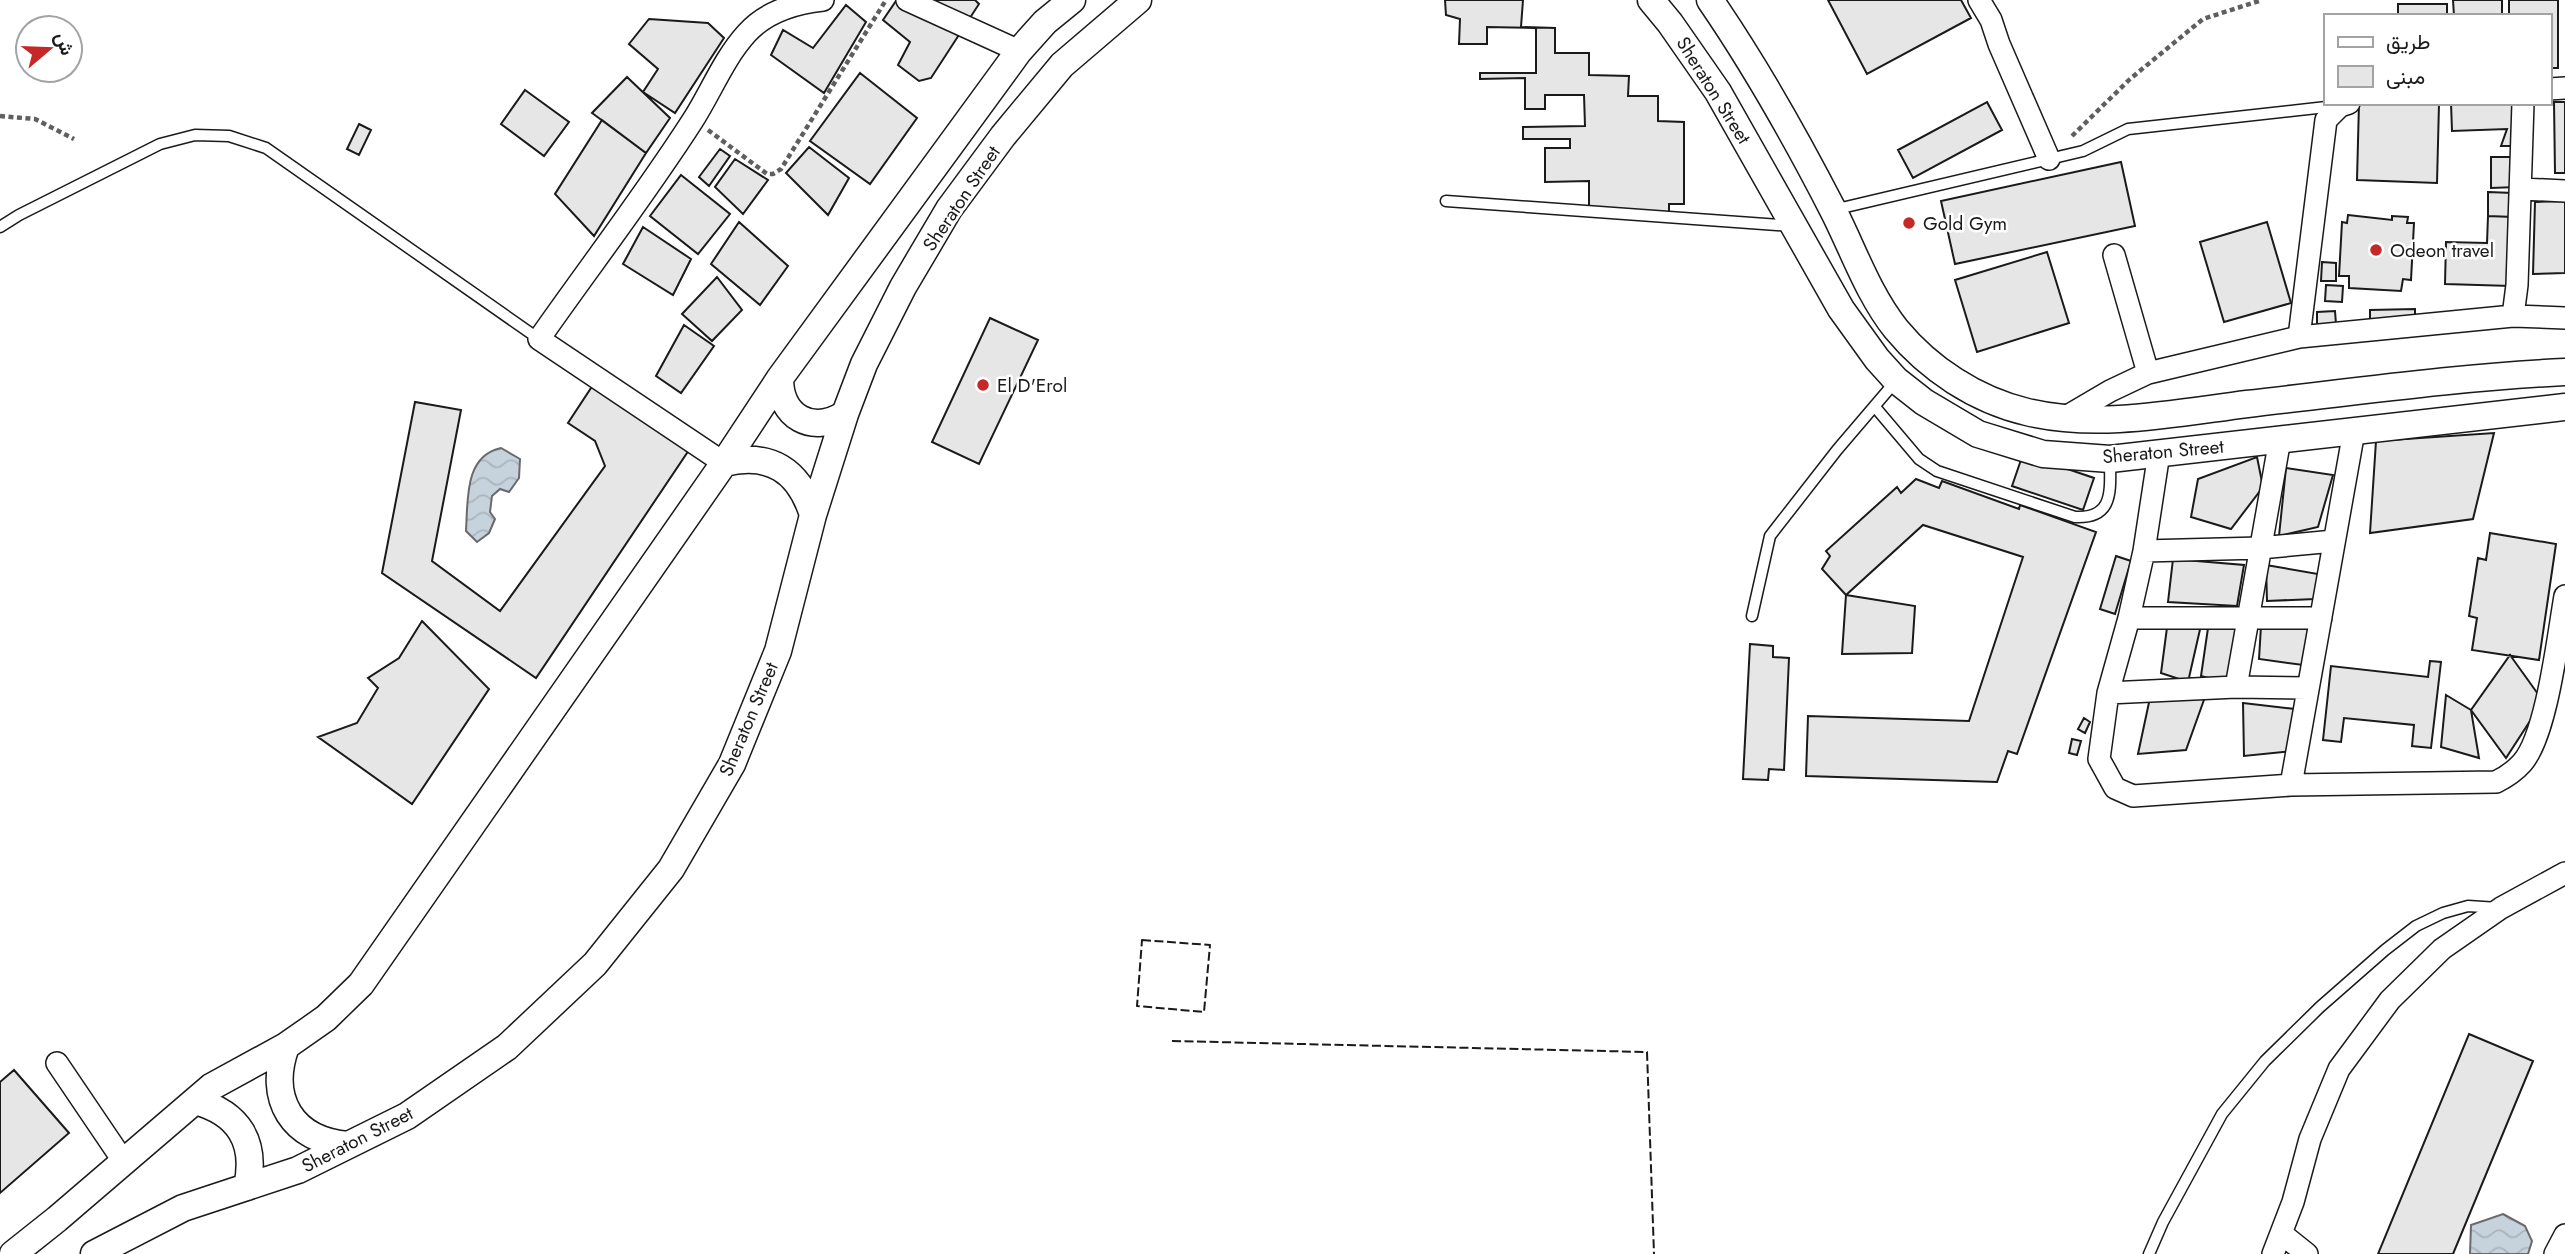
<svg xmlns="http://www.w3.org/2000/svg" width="2565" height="1254" font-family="Jost,Vazirmatn,sans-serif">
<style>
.water{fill:url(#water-waves);stroke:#6a6a6a;stroke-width:2}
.building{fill:#e6e6e6;stroke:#1a1a1a;stroke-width:2}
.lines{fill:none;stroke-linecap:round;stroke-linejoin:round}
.service-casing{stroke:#1a1a1a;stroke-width:13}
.minor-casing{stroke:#1a1a1a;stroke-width:24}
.tertiary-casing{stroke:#1a1a1a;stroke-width:29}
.path{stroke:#5f5f5f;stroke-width:4.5;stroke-dasharray:5 3.5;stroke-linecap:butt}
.service{stroke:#fff;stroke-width:10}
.minor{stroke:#fff;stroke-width:21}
.tertiary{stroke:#fff;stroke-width:26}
.fence{stroke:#1a1a1a;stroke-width:2;stroke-dasharray:9 3.5;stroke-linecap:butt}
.poi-dot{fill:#c62828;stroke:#fff;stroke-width:2.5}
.labels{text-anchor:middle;stroke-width:5;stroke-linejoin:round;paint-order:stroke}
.street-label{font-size:19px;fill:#1a1a1a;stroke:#fff}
.poi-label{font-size:19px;fill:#1a1a1a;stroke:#fff;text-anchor:start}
</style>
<defs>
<pattern id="water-waves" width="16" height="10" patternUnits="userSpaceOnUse" patternTransform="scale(1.75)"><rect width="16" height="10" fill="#c6d2dc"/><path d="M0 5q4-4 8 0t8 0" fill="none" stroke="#aab4bc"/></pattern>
</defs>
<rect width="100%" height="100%" fill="#fff"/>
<path class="water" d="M 501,448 L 520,459 L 519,478 L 509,492 L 500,489 L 492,496 L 490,512 L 495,519 L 489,533 L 477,542 L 466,531 C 468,500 464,456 501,448 Z
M 2503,1214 L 2525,1226 L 2532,1241 L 2528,1254 L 2470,1254 L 2471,1225 Z"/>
<path class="building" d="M 902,0 L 975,0 L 979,4 L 931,78 L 919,81 L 898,65 L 910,42 L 883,20 L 896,1 Z
M 1445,0 L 1523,0 L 1521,27 L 1555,28 L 1555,53 L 1589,53 L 1589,75 L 1629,76 L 1628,96 L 1658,96 L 1658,121 L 1684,122 L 1684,204 L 1669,204 L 1669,216 L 1589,216 L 1589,181 L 1545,182 L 1545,148 L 1570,148 L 1570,139 L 1523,139 L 1523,127 L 1585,126 L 1584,95 L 1545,95 L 1545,109 L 1525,109 L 1525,78 L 1480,79 L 1480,73 L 1536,73 L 1536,28 L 1487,27 L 1487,44 L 1459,44 L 1460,19 L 1446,15 Z
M 1828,0 L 1961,0 L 1971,18 L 1867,74 Z
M 2453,0 L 2502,0 L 2502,16 L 2454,16 Z
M 2509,0 L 2558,0 L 2558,68 L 2549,68 L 2549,16 L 2509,16 Z
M 2398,4 L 2447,4 L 2447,16 L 2398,16 Z
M 846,5 L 866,22 L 824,93 L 771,55 L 783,30 L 813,48 Z
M 649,19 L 708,23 L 724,38 L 675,113 L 643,92 L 658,69 L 629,44 Z
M 860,73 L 917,118 L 870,184 L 810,141 Z
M 627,77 L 670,118 L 646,153 L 592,113 Z
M 525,90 L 569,122 L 544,156 L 501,124 Z
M 1987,102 L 2002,130 L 1913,178 L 1898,150 Z
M 2554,102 L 2565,102 L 2565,173 L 2555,173 Z
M 2359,103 L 2439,104 L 2437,183 L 2357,180 Z
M 2451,103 L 2518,103 L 2520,146 L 2501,146 L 2507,129 L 2452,131 Z
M 602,120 L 646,153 L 594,236 L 555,194 Z
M 359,124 L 371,130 L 359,155 L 347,149 Z
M 809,147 L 849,178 L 828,215 L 786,173 Z
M 720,149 L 730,156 L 709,186 L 699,177 Z
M 2491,157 L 2516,157 L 2517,187 L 2491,188 Z
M 735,159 L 768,180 L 743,214 L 715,187 Z
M 2121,162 L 2135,226 L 1955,264 L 1941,201 Z
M 681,175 L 730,214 L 698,254 L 650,216 Z
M 2488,192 L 2513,193 L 2513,217 L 2488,216 Z
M 2565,201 L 2565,273 L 2533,274 L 2535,202 Z
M 2348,215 L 2392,220 L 2392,216 L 2408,217 L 2407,223 L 2414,223 L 2411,280 L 2403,279 L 2401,291 L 2349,288 L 2349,276 L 2339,276 L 2342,222 L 2347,223 Z
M 2488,216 L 2513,217 L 2511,286 L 2445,284 L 2446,242 L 2487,243 Z
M 739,222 L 788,266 L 760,305 L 711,264 Z
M 2267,222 L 2291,303 L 2224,322 L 2200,242 Z
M 643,227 L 691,259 L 673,295 L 623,264 Z
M 2047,252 L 2069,323 L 1977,352 L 1955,280 Z
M 2322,262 L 2336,263 L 2336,281 L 2321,281 Z
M 717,277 L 742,310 L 712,341 L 682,314 Z
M 2326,285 L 2343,286 L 2342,302 L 2325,301 Z
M 2415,309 L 2415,319 L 2370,319 L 2370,310 Z
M 2335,311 L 2336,324 L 2317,325 L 2317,312 Z
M 990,318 L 1038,340 L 979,464 L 932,442 Z
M 684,325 L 714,346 L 681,393 L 656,376 Z
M 593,385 L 689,450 L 536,678 L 382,573 L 415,402 L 461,410 L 432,561 L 500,611 L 605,466 L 595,441 L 568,423 Z
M 2494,433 L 2473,519 L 2370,533 L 2376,441 Z
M 2023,454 L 2094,478 L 2083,510 L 2012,486 Z
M 2257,457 L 2263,487 L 2231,529 L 2191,517 L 2198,479 Z
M 2286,468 L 2333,475 L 2318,527 L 2279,536 Z
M 1916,479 L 1939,488 L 1942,481 L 2019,509 L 2020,505 L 2096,532 L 2017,754 L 2008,751 L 1997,782 L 1806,776 L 1808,716 L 1969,721 L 2023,557 L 1923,525 L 1846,595 L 1822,569 L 1830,556 L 1826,551 L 1897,487 L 1901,493 Z
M 2490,533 L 2556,544 L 2539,660 L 2472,650 L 2477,618 L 2469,616 L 2478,558 L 2486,560 Z
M 2116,556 L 2131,561 L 2115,614 L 2100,609 Z
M 2173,559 L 2244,565 L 2237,606 L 2168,602 Z
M 2266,565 L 2318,574 L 2315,599 L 2267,601 Z
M 1846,595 L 1915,606 L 1912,653 L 1842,654 Z
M 2168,620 L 2201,625 L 2188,682 L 2161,673 Z
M 422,621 L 489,689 L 412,804 L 318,737 L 357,723 L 378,688 L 368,678 L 399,658 Z
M 2209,621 L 2240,623 L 2227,683 L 2201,676 Z
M 2313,624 L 2303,665 L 2259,659 L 2261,626 Z
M 1750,644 L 1773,646 L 1773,657 L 1789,658 L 1784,770 L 1769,769 L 1768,780 L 1743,779 Z
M 2510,655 L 2543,701 L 2506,758 L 2471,710 Z
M 2430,661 L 2441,662 L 2431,748 L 2412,746 L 2414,725 L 2344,718 L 2341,742 L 2323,740 L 2331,666 L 2428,677 Z
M 2151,693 L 2205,697 L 2186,750 L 2138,754 Z
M 2446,695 L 2471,710 L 2479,758 L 2441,747 Z
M 2243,703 L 2295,709 L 2292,751 L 2244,756 Z
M 2084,718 L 2090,722 L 2085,733 L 2078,729 Z
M 2072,739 L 2081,741 L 2077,755 L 2069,753 Z
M 2469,1034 L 2533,1061 L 2453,1254 L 2378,1254 Z
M 14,1070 L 69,1133 L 0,1193 L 0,1082 Z"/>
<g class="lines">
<g class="service-casing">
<path id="service" d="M 1446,201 L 1792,226
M 1833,210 L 2083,151 L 2128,129 L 2335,106
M 0,227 L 19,215 L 160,144 L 195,135 L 229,136 L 266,148 L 539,339
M 1875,407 L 1919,459 L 1937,471 L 2075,517 C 2115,519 2110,489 2110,459
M 1752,616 L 1770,536 L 1837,450 L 1895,382
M 2149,1254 L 2163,1222 L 2222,1114 L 2265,1061 L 2320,1007 L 2385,950 L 2416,926 L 2443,913 L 2468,906 L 2498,908"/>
</g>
<g class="minor-casing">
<path id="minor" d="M 907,0 L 1019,51
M 1979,0 L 1991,20 L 1999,44 L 2049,159
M 2549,89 L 2565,88
M 2522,189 L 2565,191
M 2114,255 L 2148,373
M 2513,316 L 2517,285 L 2523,103
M 2299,337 L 2326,120 L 2340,106 L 2349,103
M 2064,418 L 2110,391 L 2148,373 L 2299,337 L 2513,316 L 2565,318
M 2159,453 L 2144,551 L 2129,618 L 2108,693 L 2099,759 L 2115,788 L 2133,796 L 2291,785 L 2496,782 C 2506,777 2514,772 2522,763 C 2547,735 2558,636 2565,596
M 724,463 L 539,339 C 590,266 645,195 693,120 C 711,92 724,58 747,33 C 766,12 795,3 823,0
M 2144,551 L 2260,548 L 2334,541
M 2129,618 L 2321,618
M 2236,687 L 2280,439
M 2108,693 L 2236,687 L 2307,688
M 2291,785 L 2354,431
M 57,1063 L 124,1162
M 2282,1234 L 2307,1254
M 2273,1254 L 2293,1202 L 2310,1139 L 2339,1069 L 2390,1000 L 2442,949 L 2501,908 L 2565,873
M 2555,1254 L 2565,1235"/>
</g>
<g class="tertiary-casing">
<path id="tertiary" d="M 1651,0 L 1670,23 L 1718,92 L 1841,309 L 1877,359 L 1896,380 L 1924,402 L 1978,434 L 2043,454 L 2110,459 L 2565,407
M 1710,0 C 1756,67 1796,138 1833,210 C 1853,249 1868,294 1896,329 C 1929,369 1976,400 2027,412 C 2098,429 2176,413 2247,404 C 2353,392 2459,377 2565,372
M 780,378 C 780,417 812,435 845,414
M 724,463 C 770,452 799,470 813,515
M 286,1046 C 267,1099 292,1140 348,1145
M 195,1101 C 239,1113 257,1142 247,1187
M 13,1254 L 57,1219 L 211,1087 L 286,1046 L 326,1018 L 361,984 L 724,463 L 780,378 L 1019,51 L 1045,22 L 1072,0
M 94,1254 L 183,1208 L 298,1170 L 407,1116 L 507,1047 L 595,964 L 671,869 L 732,764 L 778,651 L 813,515 L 845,414 L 864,364 L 903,287 L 949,209 L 1003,136 L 1062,65 L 1138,0"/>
</g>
<path class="path" d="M 0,116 L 35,119 L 74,139
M 708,130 L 767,174 L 773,174 L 781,169 L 886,0
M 2072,136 L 2130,79 L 2203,19 L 2262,0"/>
<use href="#service" class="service"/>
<use href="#minor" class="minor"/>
<use href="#tertiary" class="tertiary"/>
<path class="fence" d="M 1142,940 L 1210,945 L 1204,1012 L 1137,1006 Z
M 1172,1041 L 1647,1052 L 1654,1254"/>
</g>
<g class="poi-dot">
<circle cx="1909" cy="223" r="7"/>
<circle cx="2376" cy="250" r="7"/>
<circle cx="983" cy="385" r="7"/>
</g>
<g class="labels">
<g class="street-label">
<text transform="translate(1714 90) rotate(58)" y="7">Sheraton Street</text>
<text transform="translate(961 198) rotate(-56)" y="7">Sheraton Street</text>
<text transform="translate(2163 451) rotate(-5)" y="7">Sheraton Street</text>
<text transform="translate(748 719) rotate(-67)" y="7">Sheraton Street</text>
<text transform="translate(357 1139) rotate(-27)" y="7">Sheraton Street</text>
</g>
<g class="poi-label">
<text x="1923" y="230">Gold Gym</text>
<text x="2390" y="257">Odeon travel</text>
<text x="997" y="392">El D'Erol</text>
</g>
</g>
<rect x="2324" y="14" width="228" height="91" fill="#ffffff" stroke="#a3a3a3" stroke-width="2"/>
<rect x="2338" y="37" width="35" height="10" fill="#ffffff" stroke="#a3a3a3" stroke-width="2"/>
<text x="2386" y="49" font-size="21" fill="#1a1a1a">طريق</text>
<rect x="2338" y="66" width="35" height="21" fill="#e6e6e6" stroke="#a3a3a3" stroke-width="2"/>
<text x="2386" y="84" font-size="21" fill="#1a1a1a">مبنى</text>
<g transform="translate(49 49) rotate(71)"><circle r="33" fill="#ffffff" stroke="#a3a3a3" stroke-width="2"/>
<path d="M0-5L12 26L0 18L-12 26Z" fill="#c62828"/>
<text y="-10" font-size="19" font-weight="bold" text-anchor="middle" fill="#1a1a1a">ش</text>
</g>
</svg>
